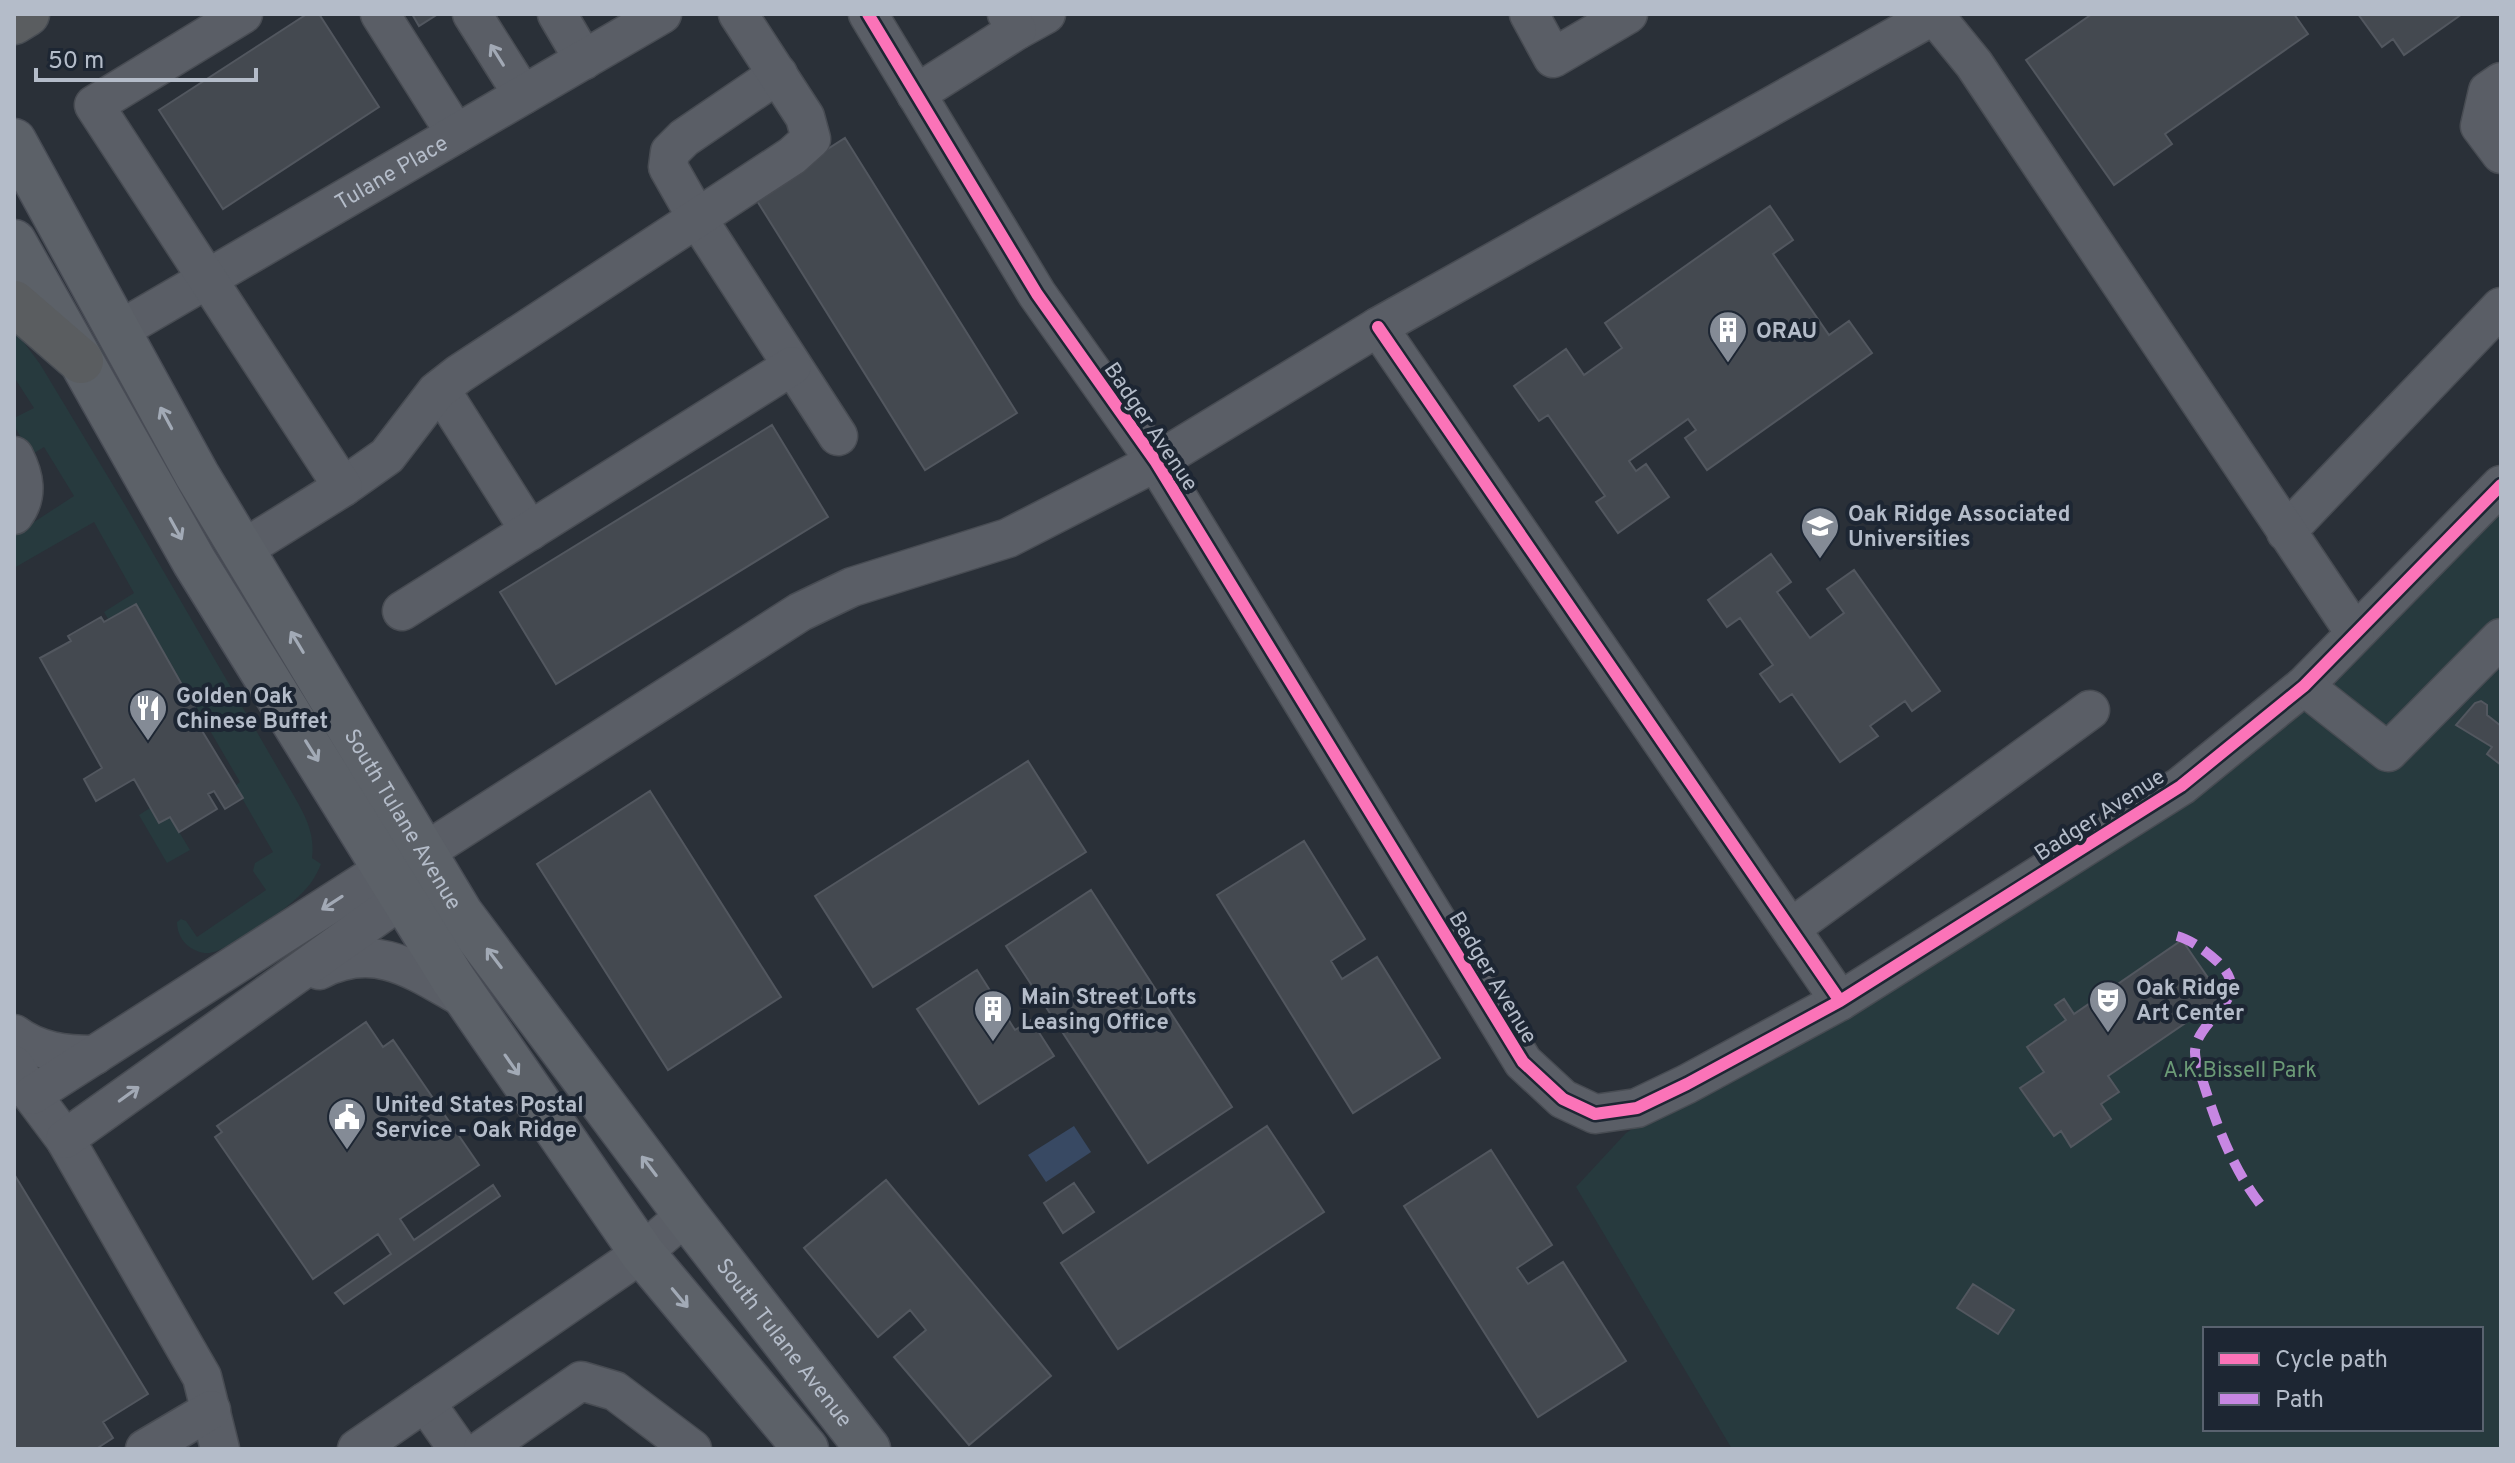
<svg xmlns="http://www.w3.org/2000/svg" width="2515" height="1463" font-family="Overpass,sans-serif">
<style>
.green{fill:#273a3e;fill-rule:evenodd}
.water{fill:#384963}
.building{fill:#444950;stroke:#52575f;stroke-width:2}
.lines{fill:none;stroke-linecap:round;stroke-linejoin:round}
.minor-casing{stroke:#484c53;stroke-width:41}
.major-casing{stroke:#484c55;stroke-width:47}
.highway-casing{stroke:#474c53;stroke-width:47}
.minor{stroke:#5a5e66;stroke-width:38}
.major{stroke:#5c6168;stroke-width:44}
.highway{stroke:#5a5d60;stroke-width:44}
.quiet{stroke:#c787e3;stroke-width:10;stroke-dasharray:20 10;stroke-linecap:butt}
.cycleway-casing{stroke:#1d2633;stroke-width:17}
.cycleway{stroke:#fb73b8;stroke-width:12}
.oneway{stroke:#a2a9b5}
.oneway2{stroke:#a2aab6}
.labels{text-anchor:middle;stroke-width:8;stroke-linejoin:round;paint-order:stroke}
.street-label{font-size:22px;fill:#b4bcc9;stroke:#1d2633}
.poi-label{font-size:22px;font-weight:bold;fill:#b4bcc9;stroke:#1d2633;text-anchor:start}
.park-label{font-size:22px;fill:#6b9a76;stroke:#1d2633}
</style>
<rect width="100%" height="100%" fill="#2a3038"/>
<path class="green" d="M 14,329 L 40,364 L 125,505 L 294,796 C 306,817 315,834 312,858 L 321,864 C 316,876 310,886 300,895 C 287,909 227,951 210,953 C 202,954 192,950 186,944 C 180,938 177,930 177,922 L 181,919 L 186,921 L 197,937 L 266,890 L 253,871 L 255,863 L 273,852 L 235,786 L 240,782 L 136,604 L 108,619 L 104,612 L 134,593 L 94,522 L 14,568 L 14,535 L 74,496 L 44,447 L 31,455 L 15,427 L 16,417 L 34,408 L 14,377 Z
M 2501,501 L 2501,1449 L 1732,1449 L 1576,1187 L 1626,1133 L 1645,1121 L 2191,795 ZM 2205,1329 L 2481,1329 L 2481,1429 L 2205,1429 Z
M 150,808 L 159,823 L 170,817 L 190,850 L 167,863 L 139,815 Z"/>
<path class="water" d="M 1074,1126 L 1091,1152 L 1046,1182 L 1028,1155 Z"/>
<path class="building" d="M 307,14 L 319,14 L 379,107 L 223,209 L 159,110 Z
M 412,14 L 438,14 L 419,26 Z
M 2092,14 L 2294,14 L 2308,34 L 2165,134 L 2172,144 L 2114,185 L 2026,60 Z
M 2358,14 L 2462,14 L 2404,55 L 2393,39 L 2382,47 Z
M 845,138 L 1017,413 L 925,470 L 754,196 Z
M 1770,206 L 1793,240 L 1773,254 L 1829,335 L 1849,321 L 1872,353 L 1707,470 L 1685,438 L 1696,430 L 1688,419 L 1629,461 L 1636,471 L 1646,464 L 1669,497 L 1618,533 L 1596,502 L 1605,496 L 1548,415 L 1539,421 L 1514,386 L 1566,349 L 1584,375 L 1622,348 L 1605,323 Z
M 772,425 L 828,517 L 556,684 L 500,592 Z
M 1771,554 L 1791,582 L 1777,592 L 1810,638 L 1844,613 L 1827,589 L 1854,570 L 1940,691 L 1912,711 L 1905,701 L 1870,726 L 1878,736 L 1840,762 L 1792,694 L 1780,702 L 1760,674 L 1773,665 L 1740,618 L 1727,627 L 1708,600 Z
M 136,604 L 198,713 L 193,716 L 243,798 L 225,809 L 214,791 L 208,794 L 217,809 L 179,832 L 170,817 L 159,823 L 134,779 L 96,801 L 84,779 L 102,768 L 40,658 L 71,641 L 68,636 L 101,617 L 104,622 Z
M 2481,701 L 2487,705 L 2487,715 L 2501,726 L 2501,765 L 2487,754 L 2492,747 L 2456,725 L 2475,703 Z
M 1028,761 L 1086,852 L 873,987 L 815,896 Z
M 650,791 L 781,997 L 668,1070 L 537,864 Z
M 1304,841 L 1365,939 L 1331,961 L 1342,979 L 1377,957 L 1440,1058 L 1353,1113 L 1217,895 Z
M 1091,890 L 1232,1107 L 1148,1163 L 1006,946 Z
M 2182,940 L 2222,998 L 2108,1076 L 2119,1092 L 2101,1104 L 2111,1119 L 2071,1147 L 2061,1131 L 2054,1136 L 2020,1088 L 2044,1072 L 2027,1047 L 2066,1020 L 2055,1005 L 2064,999 L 2074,1014 Z
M 977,970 L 1015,1030 L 1031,1020 L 1054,1056 L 979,1104 L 917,1009 Z
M 366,1022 L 383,1047 L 393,1040 L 479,1165 L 400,1219 L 414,1240 L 493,1185 L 500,1196 L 344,1304 L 335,1293 L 391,1254 L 378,1234 L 313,1279 L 215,1137 L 222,1132 L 217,1126 Z
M 1267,1126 L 1324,1212 L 1118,1349 L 1061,1263 Z
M 1491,1150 L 1552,1245 L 1517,1268 L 1528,1284 L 1563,1262 L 1626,1361 L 1538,1417 L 1404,1206 Z
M 14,1174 L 148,1394 L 103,1422 L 113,1438 L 96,1449 L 14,1449 Z
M 886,1180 L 1051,1376 L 969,1445 L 894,1357 L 926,1330 L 910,1310 L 878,1337 L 804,1248 Z
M 1074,1183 L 1094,1212 L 1063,1233 L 1044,1203 Z
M 1973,1284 L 2014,1310 L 1998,1334 L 1957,1308 Z"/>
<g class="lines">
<g class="minor-casing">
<g id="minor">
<path d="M 380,14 L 456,134"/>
<path d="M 472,14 L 523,95"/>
<path d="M 557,14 L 584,60"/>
<path d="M 868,14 L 1037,294 L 1156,462 L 1523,1062 L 1563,1099 L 1595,1114 L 1637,1108 L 1687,1084 L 1840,1001 L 2181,786 L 2304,686 L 2501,485"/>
<path d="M 1529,14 L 1553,58 L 1628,14"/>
<path d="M 1017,30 L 1046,14"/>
<path d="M 778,74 L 684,138 L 670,152 L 668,167 L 697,218 L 838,436"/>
<path d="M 2501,82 L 2488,91 L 2480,126 L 2501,154"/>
<path d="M 916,94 L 1017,30 L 1007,14"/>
<path d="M 1378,327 L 1840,1001"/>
<path id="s1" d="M 118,331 L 662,14"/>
<path d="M 440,389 L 530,531"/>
<path d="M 14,456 C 24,476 29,495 14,515"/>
<path d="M 343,487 L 387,456 L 436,392 L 459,374 L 792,156 L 811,139 L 805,117 L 738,14"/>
<path d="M 2286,532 L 2501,307"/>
<path d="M 242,550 L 343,487 L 94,105 L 243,14"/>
<path d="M 402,611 L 792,366"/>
<path d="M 2304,686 L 2388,752 L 2501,638"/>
<path d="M 1791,928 L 2090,710"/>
<path d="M 319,970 C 377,940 417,972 467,1000"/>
<path d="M 14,1034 C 38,1052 65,1055 95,1055"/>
<path d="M 14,1065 L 32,1095 L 65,1139 L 202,1377 L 220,1449"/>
<path d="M 32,1095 L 386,868 L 425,852 L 800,612 L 852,587 L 1008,538 L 1156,462 L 1378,327 L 1934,15 L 1974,64 L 2355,633"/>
<path d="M 65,1139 L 403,898 L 416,871"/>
<path d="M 425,1402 L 458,1449"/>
<path d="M 145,1449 L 211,1410"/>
<path d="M 357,1449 L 642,1253 L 686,1215"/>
<path d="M 483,1449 L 581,1381 L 615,1391 L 692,1449"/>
</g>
</g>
<g class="major-casing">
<g id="major">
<path id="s2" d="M 14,141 L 197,475 L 461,914 L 686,1215 L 868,1449"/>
<path d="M 14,242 L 194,561 L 453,979 L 642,1253 L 806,1449"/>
</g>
</g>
<g class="highway-casing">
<path id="highway" d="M 14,22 L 27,14
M 14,303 L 81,361"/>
</g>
<use href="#minor" class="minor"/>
<use href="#major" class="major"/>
<use href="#highway" class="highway"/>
<path class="quiet" d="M 2177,936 C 2192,940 2207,952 2218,962 C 2257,1000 2196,1017 2195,1052 C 2195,1062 2200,1073 2203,1082 C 2217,1126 2232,1167 2260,1204"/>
<g class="cycleway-casing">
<path id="cycleway" d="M 868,14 L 1037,294 L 1156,462 L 1523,1062 L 1563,1099 L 1595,1114 L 1637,1108 L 1687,1084 L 1840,1001 L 2181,786 L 2304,686 L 2501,485
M 1378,327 L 1840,1001"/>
</g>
<use href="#cycleway" class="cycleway"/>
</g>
<defs><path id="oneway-shaft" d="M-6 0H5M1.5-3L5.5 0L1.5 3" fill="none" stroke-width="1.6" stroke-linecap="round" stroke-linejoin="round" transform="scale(2)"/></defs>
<g class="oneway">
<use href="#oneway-shaft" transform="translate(497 55) rotate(-122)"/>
<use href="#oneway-shaft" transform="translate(332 903) rotate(147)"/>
<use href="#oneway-shaft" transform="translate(129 1094) rotate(-36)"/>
</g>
<g class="oneway2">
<use href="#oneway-shaft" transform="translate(166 418) rotate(-118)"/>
<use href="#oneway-shaft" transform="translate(176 529) rotate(61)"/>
<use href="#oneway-shaft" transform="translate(297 642) rotate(-121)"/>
<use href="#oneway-shaft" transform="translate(312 751) rotate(58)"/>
<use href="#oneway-shaft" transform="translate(494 958) rotate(-127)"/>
<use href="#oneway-shaft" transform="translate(512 1065) rotate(55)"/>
<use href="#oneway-shaft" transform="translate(649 1166) rotate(-127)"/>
<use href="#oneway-shaft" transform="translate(680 1298) rotate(50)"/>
</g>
<defs>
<g id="building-pin" transform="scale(2)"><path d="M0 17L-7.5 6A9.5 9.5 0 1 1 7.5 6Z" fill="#848b96" stroke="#1d2633"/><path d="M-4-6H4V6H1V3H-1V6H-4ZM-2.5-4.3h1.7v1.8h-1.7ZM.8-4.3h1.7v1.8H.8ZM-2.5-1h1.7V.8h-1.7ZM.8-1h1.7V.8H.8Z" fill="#fff"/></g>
<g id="university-pin" transform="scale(2)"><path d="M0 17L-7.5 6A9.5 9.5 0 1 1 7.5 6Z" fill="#848b96" stroke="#1d2633"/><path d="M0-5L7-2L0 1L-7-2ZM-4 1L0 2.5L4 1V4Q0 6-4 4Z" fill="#fff"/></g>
<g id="restaurant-pin" transform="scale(2)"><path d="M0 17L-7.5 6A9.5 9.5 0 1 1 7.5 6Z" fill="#848b96" stroke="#1d2633"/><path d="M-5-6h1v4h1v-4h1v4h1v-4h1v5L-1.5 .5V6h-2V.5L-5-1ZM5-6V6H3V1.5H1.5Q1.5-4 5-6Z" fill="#fff"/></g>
<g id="theatre-pin" transform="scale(2)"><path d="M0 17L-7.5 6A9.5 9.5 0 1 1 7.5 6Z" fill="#848b96" stroke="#1d2633"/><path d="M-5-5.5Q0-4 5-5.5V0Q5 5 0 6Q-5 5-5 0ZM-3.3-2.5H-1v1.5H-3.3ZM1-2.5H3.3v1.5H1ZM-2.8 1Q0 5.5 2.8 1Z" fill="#fff"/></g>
<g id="civic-pin" transform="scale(2)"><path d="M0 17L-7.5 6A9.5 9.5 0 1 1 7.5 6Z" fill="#848b96" stroke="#1d2633"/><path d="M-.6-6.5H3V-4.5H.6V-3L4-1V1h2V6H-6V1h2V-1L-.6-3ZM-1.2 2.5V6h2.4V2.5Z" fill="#fff"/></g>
</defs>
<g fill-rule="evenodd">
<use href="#building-pin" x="1728" y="330"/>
<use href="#university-pin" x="1820" y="526"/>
<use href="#restaurant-pin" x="148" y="708"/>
<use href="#theatre-pin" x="2108" y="1000"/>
<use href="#building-pin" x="993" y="1009"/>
<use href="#civic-pin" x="347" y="1117"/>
</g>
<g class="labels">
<g class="street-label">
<text dy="8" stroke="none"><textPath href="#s1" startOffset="316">Tulane Place</textPath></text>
<text transform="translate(1152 426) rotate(56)" y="8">Badger Avenue</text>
<text transform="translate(2099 814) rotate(-33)" y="8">Badger Avenue</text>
<text dy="8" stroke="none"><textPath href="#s2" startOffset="782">South Tulane Avenue</textPath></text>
<text transform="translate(1494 977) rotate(59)" y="8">Badger Avenue</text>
<text dy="8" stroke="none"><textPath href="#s2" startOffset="1430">South Tulane Avenue</textPath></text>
</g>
<g class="poi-label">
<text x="1756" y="338">ORAU</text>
<text x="1848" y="521">Oak Ridge Associated<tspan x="1848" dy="25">Universities</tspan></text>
<text x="176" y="703">Golden Oak<tspan x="176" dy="25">Chinese Buffet</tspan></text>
<text x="2136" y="995">Oak Ridge<tspan x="2136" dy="25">Art Center</tspan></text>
<text x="1021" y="1004">Main Street Lofts<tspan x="1021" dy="25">Leasing Office</tspan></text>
<text x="375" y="1112">United States Postal<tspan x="375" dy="25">Service - Oak Ridge</tspan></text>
</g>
<g class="park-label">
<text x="2240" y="1077">A.K.Bissell Park</text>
</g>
</g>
<rect width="2515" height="1463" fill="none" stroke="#b4bcc9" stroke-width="32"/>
<rect x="2203" y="1327" width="280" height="104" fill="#1d2633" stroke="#59626f" stroke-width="2"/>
<rect x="2219" y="1353" width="40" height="12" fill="#fb73b8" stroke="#59626f" stroke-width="2"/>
<text x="2275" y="1367" font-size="24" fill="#b4bcc9">Cycle path</text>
<rect x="2219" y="1393" width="40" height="12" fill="#c787e3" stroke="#59626f" stroke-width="2"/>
<text x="2275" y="1407" font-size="24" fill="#b4bcc9">Path</text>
<path d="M36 68v12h220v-12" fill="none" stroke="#b4bcc9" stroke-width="4"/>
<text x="48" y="68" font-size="24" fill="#b4bcc9" stroke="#1d2633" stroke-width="6" paint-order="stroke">50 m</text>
</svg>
